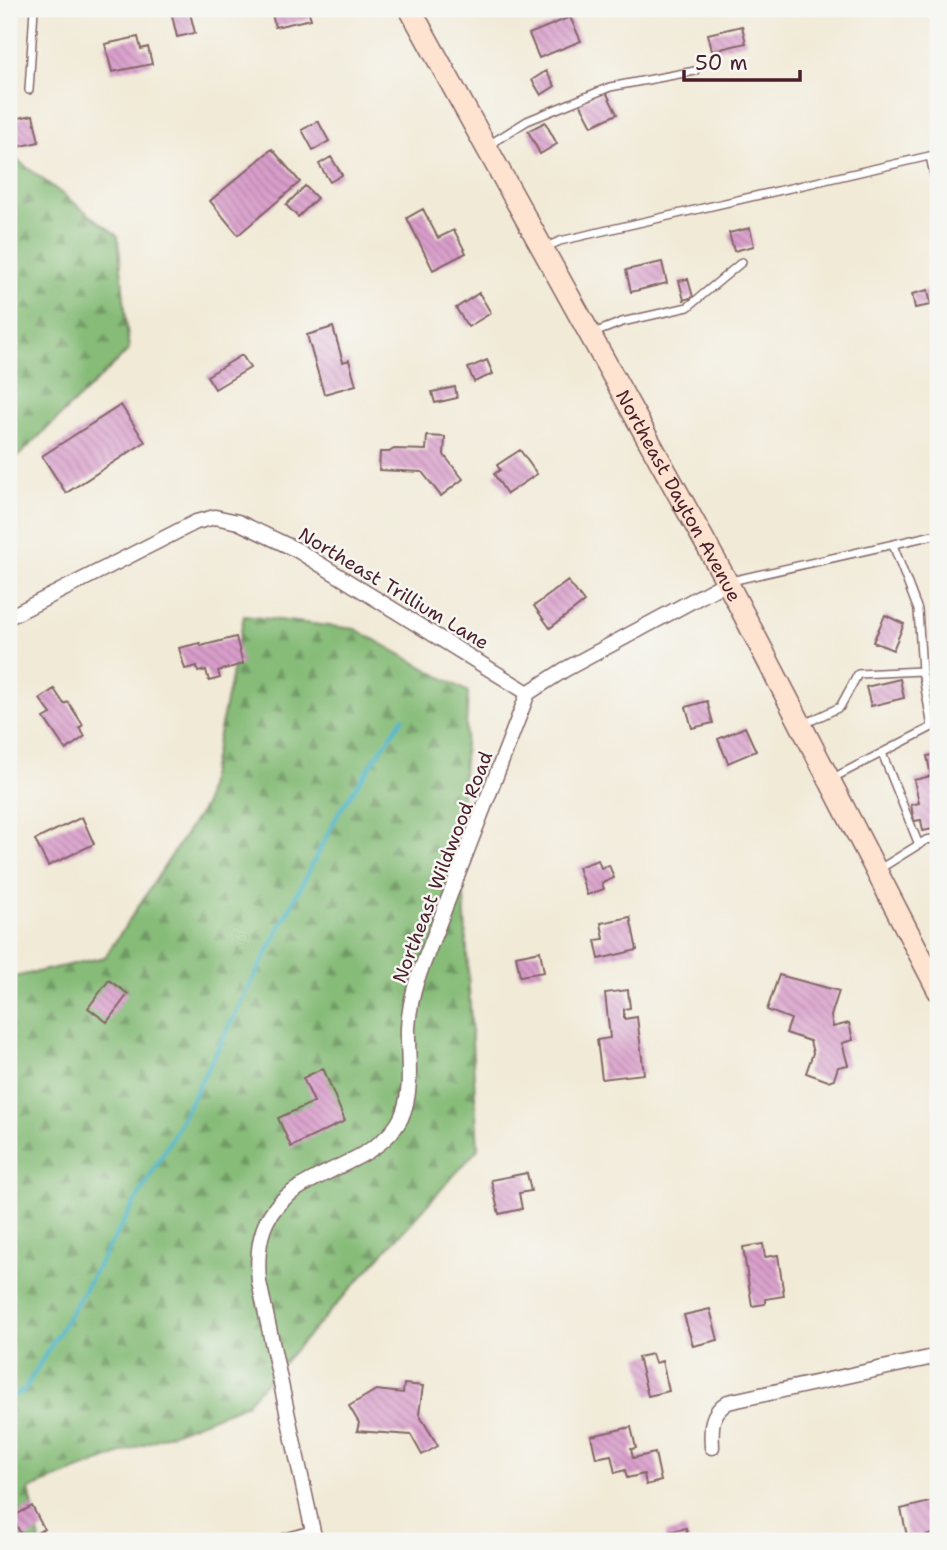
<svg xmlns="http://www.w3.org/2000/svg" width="947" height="1550" font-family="'Shantell Sans',sans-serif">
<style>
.forest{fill:url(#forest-firs);stroke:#686e52;stroke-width:2}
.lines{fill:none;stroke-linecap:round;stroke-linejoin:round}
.stream{stroke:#49b4c6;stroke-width:4.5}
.building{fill:url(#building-back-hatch)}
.lane-casing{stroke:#846667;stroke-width:10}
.street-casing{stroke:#846667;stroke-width:17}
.secondary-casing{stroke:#846667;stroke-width:24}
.lane{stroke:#fff;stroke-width:7}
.street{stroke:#fff;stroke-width:14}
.secondary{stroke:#fee3d1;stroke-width:21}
.labels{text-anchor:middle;stroke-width:5;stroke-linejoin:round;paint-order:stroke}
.street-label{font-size:19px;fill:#4a1f2b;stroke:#f6f6f2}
</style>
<defs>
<pattern id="forest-firs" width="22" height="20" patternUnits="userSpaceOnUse" patternTransform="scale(1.75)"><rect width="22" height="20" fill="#86bc78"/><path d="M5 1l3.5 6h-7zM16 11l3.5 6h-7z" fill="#709863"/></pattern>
<pattern id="building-back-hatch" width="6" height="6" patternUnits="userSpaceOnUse" patternTransform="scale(1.75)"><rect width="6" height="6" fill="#d99ecb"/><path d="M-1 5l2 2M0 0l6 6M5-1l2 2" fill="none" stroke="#b280a5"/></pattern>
</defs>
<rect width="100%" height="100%" fill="#f6f6f2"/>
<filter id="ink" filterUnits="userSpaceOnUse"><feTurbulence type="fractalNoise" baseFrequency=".0143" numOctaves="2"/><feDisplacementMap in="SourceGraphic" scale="14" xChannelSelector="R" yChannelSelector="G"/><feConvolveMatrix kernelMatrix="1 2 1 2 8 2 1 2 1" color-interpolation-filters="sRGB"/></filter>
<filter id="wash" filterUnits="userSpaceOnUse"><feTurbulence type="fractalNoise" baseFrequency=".00686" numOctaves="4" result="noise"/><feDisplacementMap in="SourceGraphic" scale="28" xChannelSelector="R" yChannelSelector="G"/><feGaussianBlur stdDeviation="1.57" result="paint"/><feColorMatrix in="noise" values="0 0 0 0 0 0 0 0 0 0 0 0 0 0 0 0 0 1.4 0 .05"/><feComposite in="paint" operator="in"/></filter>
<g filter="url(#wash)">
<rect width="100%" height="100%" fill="#f1ead7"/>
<path class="forest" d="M 9,154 L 118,236 L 129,350 L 9,465 Z
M 244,616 L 355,629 L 468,692 L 460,827 L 478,1149 L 245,1405 L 29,1489 L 40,1541 L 9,1541 L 9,978 L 105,957 L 204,806 Z"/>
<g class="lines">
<path class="stream" d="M 9,1398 L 24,1390 L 76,1304 L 172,1138 L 339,812 L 403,718"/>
</g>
<g id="blocks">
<path class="building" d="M 189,9 L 195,33 L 177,37 L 171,11 Z
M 271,9 L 308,9 L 311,19 L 275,27 Z
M 570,17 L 581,41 L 539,58 L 529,34 Z
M 742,26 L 746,43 L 712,51 L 708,34 Z
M 138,37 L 141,49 L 148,47 L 152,64 L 112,72 L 105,44 Z
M 546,71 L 555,86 L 541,95 L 532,80 Z
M 605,90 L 617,114 L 592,126 L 580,103 Z
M 33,115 L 39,142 L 9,149 L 9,120 Z
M 318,121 L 329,141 L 313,150 L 302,130 Z
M 545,122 L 557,144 L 540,154 L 528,131 Z
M 272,149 L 300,182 L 238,235 L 210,201 Z
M 331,157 L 342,175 L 330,182 L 319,164 Z
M 305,186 L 317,198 L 298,217 L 286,205 Z
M 423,209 L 438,238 L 454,230 L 466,253 L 433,270 L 407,218 Z
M 750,228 L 754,246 L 734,251 L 729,233 Z
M 662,262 L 667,283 L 631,292 L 626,270 Z
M 688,279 L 693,297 L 684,300 L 679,281 Z
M 928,290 L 931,305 L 915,308 L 912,294 Z
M 479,293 L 491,313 L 468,327 L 456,308 Z
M 333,327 L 343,362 L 349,360 L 356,385 L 324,394 L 307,335 Z
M 242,355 L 250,368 L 215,389 L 207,376 Z
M 487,360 L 493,374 L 474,382 L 468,368 Z
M 455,387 L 457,398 L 435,403 L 432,392 Z
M 121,405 L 145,442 L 66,493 L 42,456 Z
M 427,436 L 445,437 L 444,455 L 463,479 L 441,496 L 422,472 L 379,470 L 380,452 L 389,452 L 394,449 L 426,450 Z
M 520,450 L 537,474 L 507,494 L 494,474 L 500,470 L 497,465 Z
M 568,581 L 584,602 L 550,628 L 534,606 Z
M 885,615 L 904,624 L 893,650 L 873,642 Z
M 236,637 L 243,664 L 218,671 L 220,678 L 209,681 L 206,670 L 198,672 L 197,666 L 185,669 L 179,648 L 200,643 L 201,646 Z
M 900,679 L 904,698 L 871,706 L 866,687 Z
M 54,689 L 64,704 L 68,702 L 83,725 L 79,728 L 85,736 L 66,750 L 44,718 L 51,714 L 40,699 Z
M 707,701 L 713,723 L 692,728 L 686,707 Z
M 745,727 L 756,751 L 728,763 L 718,739 Z
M 938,754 L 938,828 L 923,831 L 921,820 L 914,821 L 911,805 L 919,803 L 914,780 L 931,776 L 927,756 Z
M 82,817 L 94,844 L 48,866 L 35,840 Z
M 598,860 L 601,868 L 609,865 L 614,878 L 602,883 L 604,889 L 587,895 L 578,867 Z
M 630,917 L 637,950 L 599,959 L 595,940 L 604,939 L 601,923 Z
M 540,951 L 544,972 L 520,976 L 516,956 Z
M 779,975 L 839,991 L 831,1016 L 833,1027 L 849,1023 L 853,1040 L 842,1043 L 848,1065 L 838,1067 L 834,1079 L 828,1081 L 806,1073 L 813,1053 L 810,1041 L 786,1033 L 791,1019 L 767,1010 Z
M 109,980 L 128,994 L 107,1022 L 88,1008 Z
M 628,990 L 630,1008 L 624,1009 L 624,1019 L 637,1017 L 644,1074 L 602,1079 L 597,1040 L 610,1038 L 605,993 Z
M 323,1068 L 345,1121 L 291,1147 L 278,1118 L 314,1102 L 303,1078 Z
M 527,1173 L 531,1191 L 519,1193 L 522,1209 L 499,1214 L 491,1180 Z
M 763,1244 L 765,1257 L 778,1255 L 784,1296 L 765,1299 L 765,1304 L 752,1306 L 743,1247 Z
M 710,1309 L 718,1340 L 693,1346 L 684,1315 Z
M 652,1354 L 655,1363 L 662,1361 L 669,1391 L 648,1396 L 638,1357 Z
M 404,1384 L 423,1386 L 419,1414 L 438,1446 L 422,1455 L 411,1435 L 357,1431 L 359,1423 L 349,1406 L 376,1390 L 403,1393 Z
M 631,1427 L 636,1448 L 631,1449 L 633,1458 L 655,1453 L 661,1481 L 646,1485 L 644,1474 L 627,1478 L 625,1470 L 615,1473 L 611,1455 L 596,1458 L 591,1436 Z
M 938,1500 L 938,1533 L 908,1540 L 901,1509 Z
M 32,1506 L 44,1529 L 24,1540 L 12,1517 Z
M 686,1528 L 689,1541 L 666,1541 L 665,1533 Z"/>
</g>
</g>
<g filter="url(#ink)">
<use href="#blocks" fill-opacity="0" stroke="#846667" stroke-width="2"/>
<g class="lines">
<g class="lane-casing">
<path id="lane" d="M 29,90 L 34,9
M 487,146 L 527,121 L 610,87 L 695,71
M 930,156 L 938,194
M 544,248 L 560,241 L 938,154
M 594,333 L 622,322 L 688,307 L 742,262
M 893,545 L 918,610 L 922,671
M 731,581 L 938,534
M 802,725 L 840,707 L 858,674 L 922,671 L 932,727 L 831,779
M 882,753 L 919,845
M 878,870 L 926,840 L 938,838"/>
</g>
<g class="street-casing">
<path id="street" d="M 9,617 L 196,522 L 215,517 L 238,522 L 297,550 L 528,693
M 712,1447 C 711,1428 710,1413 728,1402 L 938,1356
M 285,1541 L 313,1533
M 315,1541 L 259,1282 C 252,1199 294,1190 358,1157 C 375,1148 392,1136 401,1118 C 414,1090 407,1057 408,1028 C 409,1011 412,996 417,980 L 528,693 L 564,670 L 727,582"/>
</g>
<g class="secondary-casing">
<g id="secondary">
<path id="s1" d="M 410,9 L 727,582 L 938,990"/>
</g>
</g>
<use href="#lane" class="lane"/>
<use href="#street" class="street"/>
<use href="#secondary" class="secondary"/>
</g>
</g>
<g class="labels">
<g class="street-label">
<text dy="7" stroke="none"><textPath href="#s1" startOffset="556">Northeast Dayton Avenue</textPath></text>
<text transform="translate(394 588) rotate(31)" y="7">Northeast Trillium Lane</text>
<text transform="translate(442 867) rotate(-69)" y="7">Northeast Wildwood Road</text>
</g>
</g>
<rect width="947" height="1550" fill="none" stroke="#f6f6f2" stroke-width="35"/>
<path d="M684 70v10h116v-10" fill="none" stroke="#4a1f2b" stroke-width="3.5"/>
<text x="695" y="70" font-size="21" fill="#4a1f2b" stroke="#f6f6f2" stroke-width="5" paint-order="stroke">50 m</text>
</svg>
